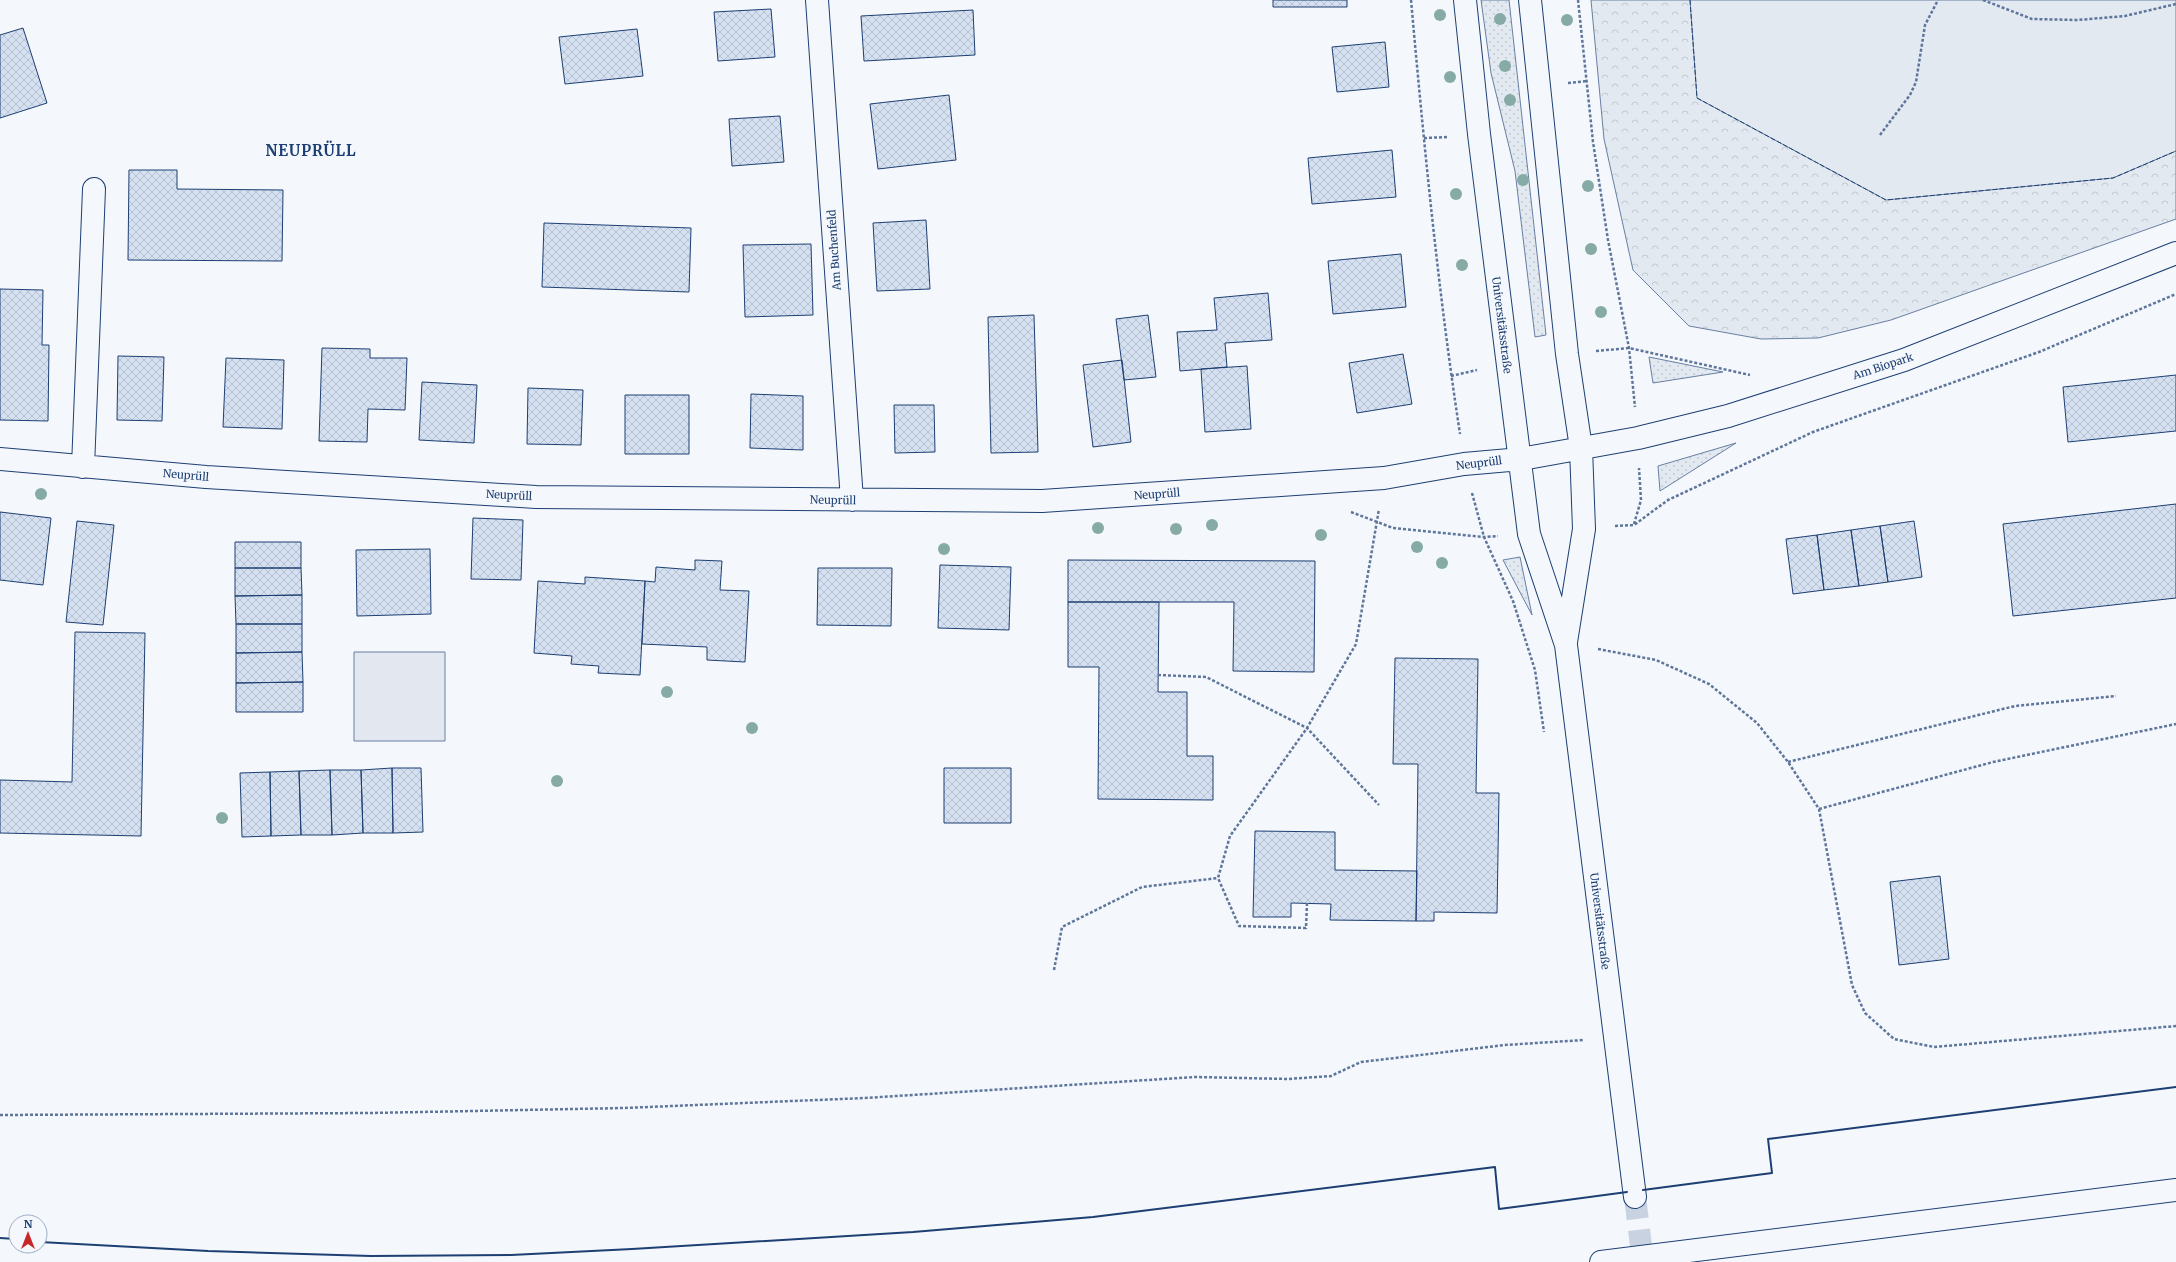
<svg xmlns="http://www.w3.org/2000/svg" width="2176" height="1262" font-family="Merriweather,serif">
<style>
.grass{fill:url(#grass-dots);stroke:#687fa3}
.forest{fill:url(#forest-crowns);stroke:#687fa3}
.garden{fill:#e3e9f0;stroke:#687fa3}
.parking{fill:#e3e8f0;stroke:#687fa3}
.building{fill:url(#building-cross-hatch);stroke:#1d3f73}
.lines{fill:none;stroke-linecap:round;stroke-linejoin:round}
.minor-tunnel{stroke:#c9d2e0;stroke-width:22;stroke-dasharray:22 11;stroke-linecap:butt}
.minor-casing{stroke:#1d3f73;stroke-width:24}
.highway-casing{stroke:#1d3f73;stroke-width:24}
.path{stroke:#5e769c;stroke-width:2.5;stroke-dasharray:3 2;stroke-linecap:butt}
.minor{stroke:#f4f7fb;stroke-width:22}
.highway{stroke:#f4f7fb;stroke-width:22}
.fence{stroke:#1d3f73;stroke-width:1;stroke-dasharray:5 2;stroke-linecap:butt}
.wall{stroke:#1d3f73;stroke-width:2}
.tree{fill:#86aba6}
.labels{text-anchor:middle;stroke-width:3;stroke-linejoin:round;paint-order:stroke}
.street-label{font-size:11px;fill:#1d3f73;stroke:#f4f7fb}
.district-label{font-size:15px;font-weight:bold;letter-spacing:1px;fill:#1d3f73;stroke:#f4f7fb}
</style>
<defs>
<pattern id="grass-dots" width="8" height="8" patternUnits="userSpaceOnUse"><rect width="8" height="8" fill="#e3e9f0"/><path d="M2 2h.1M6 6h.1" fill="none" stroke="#c2c9d1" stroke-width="1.8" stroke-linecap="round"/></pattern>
<pattern id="forest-crowns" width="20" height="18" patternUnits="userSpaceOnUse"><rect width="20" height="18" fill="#e3e9f0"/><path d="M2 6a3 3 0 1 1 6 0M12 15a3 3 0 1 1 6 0" fill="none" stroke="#c2c9d1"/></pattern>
<pattern id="building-cross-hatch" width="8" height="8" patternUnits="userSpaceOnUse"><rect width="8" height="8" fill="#d5e0f0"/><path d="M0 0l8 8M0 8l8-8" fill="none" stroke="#b6c1d1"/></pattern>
</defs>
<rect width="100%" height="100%" fill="#f4f7fb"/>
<path class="grass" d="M 1481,0 L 1509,0 L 1546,335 L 1535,337 L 1515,171 L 1491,73 Z
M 1649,357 L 1723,372 L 1653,383 Z
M 1736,443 L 1660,491 L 1658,466 Z
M 1520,557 L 1532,615 L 1503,560 Z"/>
<path class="forest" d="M 1591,0 L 1889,0 L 2176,16 L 2176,219 L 1891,320 L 1818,338 L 1761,339 L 1689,326 L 1633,270 L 1604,139 Z"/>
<path class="garden" d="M 1690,0 L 2176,0 L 2176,151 L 2113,178 L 1886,200 L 1697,98 Z"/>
<path class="parking" d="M 354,652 L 445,652 L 445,741 L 354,741 Z"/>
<path class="building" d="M 1273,0 L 1347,0 L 1347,7 L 1273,7 Z
M 771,9 L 775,57 L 718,61 L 714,12 Z
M 973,10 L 975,55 L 864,61 L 861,16 Z
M 23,28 L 47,103 L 0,118 L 0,35 Z
M 637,29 L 643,76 L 565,84 L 559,37 Z
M 1385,42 L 1389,87 L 1337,92 L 1332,47 Z
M 949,95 L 956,160 L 878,169 L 870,104 Z
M 780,116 L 784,162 L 732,166 L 729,119 Z
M 1392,150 L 1396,197 L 1312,204 L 1308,158 Z
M 129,170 L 177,170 L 177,189 L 283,190 L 282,261 L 128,260 Z
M 926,220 L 930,289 L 877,291 L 873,223 Z
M 544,223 L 691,228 L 689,292 L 542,287 Z
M 811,244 L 813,315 L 745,317 L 743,245 Z
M 1401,254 L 1406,307 L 1333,314 L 1328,261 Z
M 0,289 L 43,290 L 42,345 L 49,345 L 48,421 L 0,420 Z
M 1268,293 L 1272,340 L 1225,343 L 1227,367 L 1180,371 L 1177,332 L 1217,330 L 1214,298 Z
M 1034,315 L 1038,452 L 991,453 L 988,317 Z
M 1148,315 L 1156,377 L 1124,380 L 1116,319 Z
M 322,348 L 370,349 L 370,358 L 407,358 L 405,410 L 368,409 L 367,442 L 319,441 Z
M 1403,354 L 1412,404 L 1357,413 L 1349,363 Z
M 118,356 L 164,357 L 162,421 L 117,420 Z
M 226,358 L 284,360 L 282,429 L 223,427 Z
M 1122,360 L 1131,442 L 1093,447 L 1083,365 Z
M 1247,366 L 1251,429 L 1205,432 L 1201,369 Z
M 2176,375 L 2176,431 L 2068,442 L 2063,387 Z
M 422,382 L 477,385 L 474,443 L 419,440 Z
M 528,388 L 583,390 L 581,445 L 527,444 Z
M 751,394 L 803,396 L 803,450 L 750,448 Z
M 625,395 L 689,395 L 689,454 L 625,454 Z
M 894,405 L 934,405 L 935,452 L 895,453 Z
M 2176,504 L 2176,598 L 2013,616 L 2003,524 Z
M 0,512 L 51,518 L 43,585 L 0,580 Z
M 473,518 L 523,520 L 521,580 L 471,579 Z
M 77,521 L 114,525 L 103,625 L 66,622 Z
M 1914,521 L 1922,577 L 1888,582 L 1880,526 Z
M 1880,526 L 1888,582 L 1859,586 L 1851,530 Z
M 1851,530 L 1859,586 L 1824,590 L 1817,535 Z
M 1817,535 L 1824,590 L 1793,594 L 1786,539 Z
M 235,542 L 301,542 L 301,568 L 235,568 Z
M 430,549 L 431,614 L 357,616 L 356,550 Z
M 695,560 L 722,561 L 720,590 L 749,591 L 745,662 L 707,660 L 707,647 L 642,644 L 645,581 L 655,582 L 656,567 L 695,570 Z
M 1068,560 L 1315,561 L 1314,672 L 1233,671 L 1234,602 L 1068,602 Z
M 940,565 L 1011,567 L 1009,630 L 938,628 Z
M 235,568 L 301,568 L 302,595 L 235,596 Z
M 818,568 L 892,568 L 891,626 L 817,625 Z
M 585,577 L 645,581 L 640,675 L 598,673 L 599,666 L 571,664 L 572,656 L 534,653 L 538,581 L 585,584 Z
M 302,595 L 302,624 L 236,624 L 235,596 Z
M 1068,602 L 1159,602 L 1158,692 L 1187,692 L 1187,756 L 1213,756 L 1213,800 L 1098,799 L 1099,667 L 1068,667 Z
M 236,624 L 302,624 L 302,652 L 236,653 Z
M 75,632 L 145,633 L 141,836 L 0,833 L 0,780 L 72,782 Z
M 302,652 L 303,682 L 236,683 L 236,653 Z
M 1395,658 L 1478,659 L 1476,793 L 1499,793 L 1497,913 L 1434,912 L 1434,921 L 1416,921 L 1418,764 L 1393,764 Z
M 303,682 L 303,712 L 236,712 L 236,683 Z
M 392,768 L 421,768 L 423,832 L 393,833 Z
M 392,768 L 393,833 L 363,833 L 361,770 Z
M 944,768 L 1011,768 L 1011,823 L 944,823 Z
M 330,770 L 361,770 L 363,833 L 332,835 Z
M 330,770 L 332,835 L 301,835 L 299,771 Z
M 299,771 L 301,835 L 271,836 L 270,772 Z
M 270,772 L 271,836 L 242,837 L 240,773 Z
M 1255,831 L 1335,832 L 1335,870 L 1417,871 L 1416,921 L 1330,920 L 1331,904 L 1291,903 L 1291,917 L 1253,917 Z
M 1940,876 L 1949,959 L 1899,965 L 1890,882 Z"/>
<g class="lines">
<path class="minor-tunnel" d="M 1635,1197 L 1643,1262"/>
<g class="minor-casing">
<path id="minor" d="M 817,0 L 852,500
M 1465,0 L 1479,134 L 1529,534 L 1566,645 L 1635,1197
M 1530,0 L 1567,354 L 1581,448 L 1584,529 L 1566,642
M 0,459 L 206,477 L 536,497 L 1042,501 L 1384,478 L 1464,464 L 1521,459 L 1638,438 L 1728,416 L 1904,360 L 2176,253
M 83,467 L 94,189"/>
</g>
<g class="highway-casing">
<path id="highway" d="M 1601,1262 L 2176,1190"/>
</g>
<path class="path" d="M 1411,0 C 1424,145 1438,290 1460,434
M 1578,0 L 1593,142 L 1608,240 L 1629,348 L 1635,407
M 1983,0 L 2032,19 L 2077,20 L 2125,16 L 2176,4
M 1568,83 L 1587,81
M 1880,135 L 1910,95 L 1916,82 L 1925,25 L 1938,0
M 1424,138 L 1449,137
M 1596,351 L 1629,348 L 1750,375
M 1451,376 L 1477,370
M 1472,493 L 1484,537 L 1513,601 L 1535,670 L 1544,732
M 1351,512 L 1393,528 L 1484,537 L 1498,536
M 1634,524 L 1641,500 L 1639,468
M 1615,526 L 1634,525 L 1668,500 L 1813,432 L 2039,352 L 2176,294
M 1598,649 L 1656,660 L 1709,684 L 1757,723 L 1788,762 L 1819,809 L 1852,985 L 1865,1013 L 1894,1039 L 1934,1047 L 2176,1026
M 1158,675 L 1206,677 L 1307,728 L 1379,805
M 1788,762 L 2015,706 L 2116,696
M 1819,809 L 1993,762 L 2176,724
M 1307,903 L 1306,928 L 1239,926 L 1218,878 L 1230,836 L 1307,728 L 1356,644 L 1379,509
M 1054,970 L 1062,927 L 1142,887 L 1218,878
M 0,1115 L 371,1113 L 624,1108 L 865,1098 L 1195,1077 L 1288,1079 L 1331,1076 L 1361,1062 L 1505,1045 L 1584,1040"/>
<use href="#minor" class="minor"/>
<use href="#highway" class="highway"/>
<path class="fence" d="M 1690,0 L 1697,98 L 1886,200 L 2113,178 L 2176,151"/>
<path class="wall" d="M 1643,1190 L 1772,1173 L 1768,1139 L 2176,1087
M 0,1238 L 16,1239
M 40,1242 L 208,1251 L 371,1256 L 511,1255 L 632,1249 L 913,1232 L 1093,1217 L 1495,1167 L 1499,1209 L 1627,1192"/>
</g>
<g class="tree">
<circle cx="1440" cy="15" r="6"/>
<circle cx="1500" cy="19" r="6"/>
<circle cx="1567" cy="20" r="6"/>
<circle cx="1505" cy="66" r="6"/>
<circle cx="1450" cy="77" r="6"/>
<circle cx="1510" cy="100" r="6"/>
<circle cx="1523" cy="180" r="6"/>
<circle cx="1588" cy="186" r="6"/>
<circle cx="1456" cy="194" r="6"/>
<circle cx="1591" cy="249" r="6"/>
<circle cx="1462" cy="265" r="6"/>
<circle cx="1601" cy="312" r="6"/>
<circle cx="41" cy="494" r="6"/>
<circle cx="1212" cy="525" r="6"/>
<circle cx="1098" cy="528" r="6"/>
<circle cx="1176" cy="529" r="6"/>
<circle cx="1321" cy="535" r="6"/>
<circle cx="1417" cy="547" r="6"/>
<circle cx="944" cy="549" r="6"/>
<circle cx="1442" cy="563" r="6"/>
<circle cx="667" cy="692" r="6"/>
<circle cx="752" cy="728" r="6"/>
<circle cx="557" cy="781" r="6"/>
<circle cx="222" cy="818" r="6"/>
</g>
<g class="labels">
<g class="street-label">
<text transform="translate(834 250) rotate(-94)" y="4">Am Buchenfeld</text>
<text transform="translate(1502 325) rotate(83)" y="4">Universitätsstraße</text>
<text transform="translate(1883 366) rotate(-18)" y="4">Am Biopark</text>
<text transform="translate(1479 463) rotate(-7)" y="4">Neuprüll</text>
<text transform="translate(186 475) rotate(5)" y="4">Neuprüll</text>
<text transform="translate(1157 494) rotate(-4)" y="4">Neuprüll</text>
<text transform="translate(509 495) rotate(3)" y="4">Neuprüll</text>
<text transform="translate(833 500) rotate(1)" y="4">Neuprüll</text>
<text transform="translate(1600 921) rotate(83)" y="4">Universitätsstraße</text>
</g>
<g class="district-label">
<text x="311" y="156">NEUPRÜLL</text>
</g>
</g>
<g transform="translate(28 1234)"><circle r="19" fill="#f4f7fb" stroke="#9eadc5"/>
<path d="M0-3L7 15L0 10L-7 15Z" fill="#c62828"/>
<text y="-6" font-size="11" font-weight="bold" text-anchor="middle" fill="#1d3f73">N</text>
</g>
</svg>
